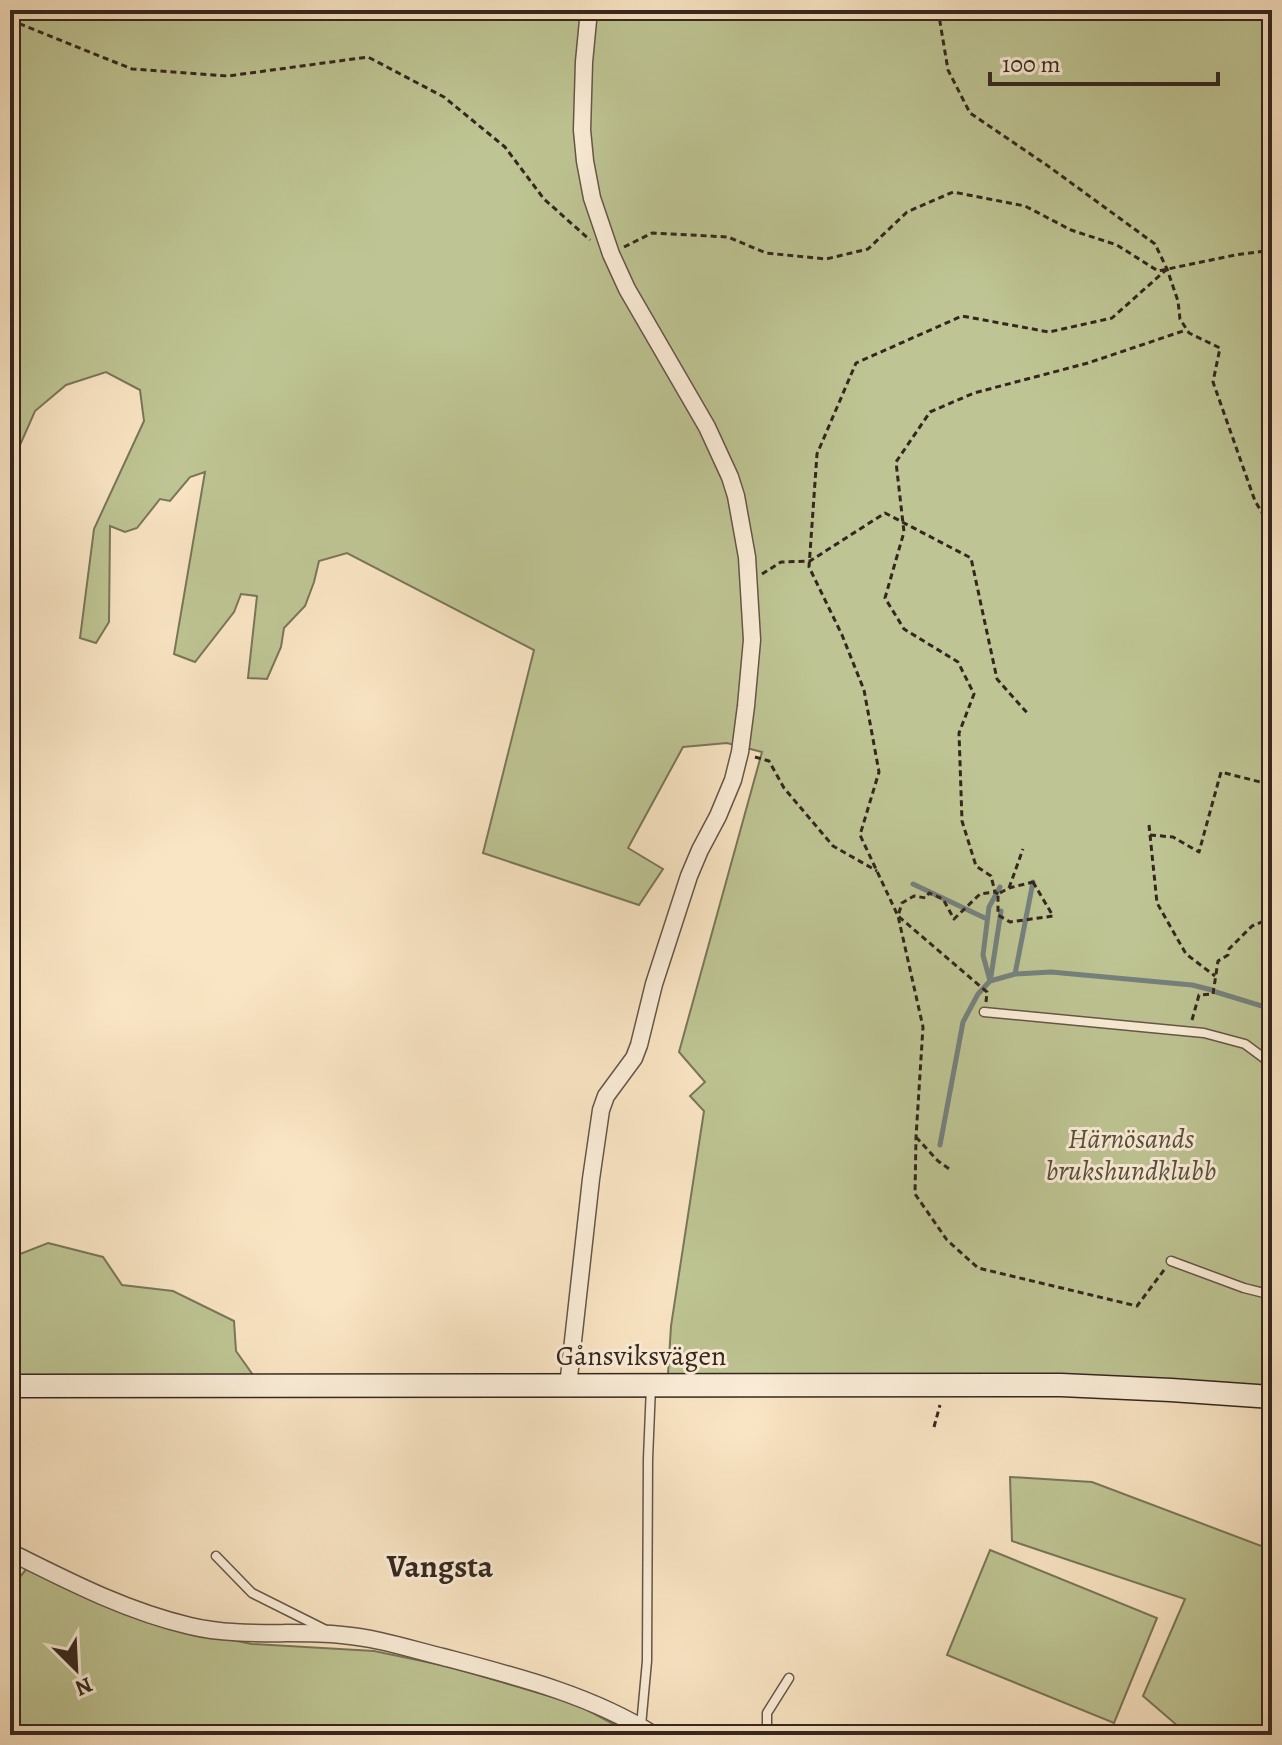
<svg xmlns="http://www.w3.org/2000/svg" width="1282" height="1745" font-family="Alegreya,serif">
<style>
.green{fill:#bec493;stroke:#797659;stroke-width:2}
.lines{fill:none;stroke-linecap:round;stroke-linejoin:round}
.stream{stroke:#75817d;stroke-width:5}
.service-casing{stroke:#655648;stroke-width:11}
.minor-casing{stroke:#655648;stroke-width:19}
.secondary-casing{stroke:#34271f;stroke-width:25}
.path{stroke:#34271f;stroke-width:3;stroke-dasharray:6 4;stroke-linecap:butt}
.service{stroke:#fbedd8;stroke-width:8}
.minor{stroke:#fbedd8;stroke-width:16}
.secondary{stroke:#fbedd8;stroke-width:22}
.labels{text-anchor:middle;stroke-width:6;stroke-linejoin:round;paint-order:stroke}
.park-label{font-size:28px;font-style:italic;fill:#564e3c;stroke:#fbedd8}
.street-label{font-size:28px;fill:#34271f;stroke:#fbedd8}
.quarter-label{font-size:32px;font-weight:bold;fill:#34271f;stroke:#fbedd8}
</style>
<rect width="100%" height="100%" fill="#f9e4c3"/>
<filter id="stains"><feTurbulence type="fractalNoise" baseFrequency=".0025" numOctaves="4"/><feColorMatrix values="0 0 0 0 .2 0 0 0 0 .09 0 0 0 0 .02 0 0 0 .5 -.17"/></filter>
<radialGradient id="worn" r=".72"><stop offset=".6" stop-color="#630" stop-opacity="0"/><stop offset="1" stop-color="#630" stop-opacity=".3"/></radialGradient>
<path class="green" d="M 10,10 L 1272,10 L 1272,1388 L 668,1374 L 671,1326 L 704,1111 L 690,1096 L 705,1082 L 679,1052 L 762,752 L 727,743 L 683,747 L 628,848 L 663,869 L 639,905 L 483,853 L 534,650 L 347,553 L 319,561 L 314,582 L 305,606 L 284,628 L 281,647 L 267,679 L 248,678 L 257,596 L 241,594 L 234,612 L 195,662 L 174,654 L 205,472 L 190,477 L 170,501 L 160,499 L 137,528 L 125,532 L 110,526 L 109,622 L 96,643 L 80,638 L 94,529 L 144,421 L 140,390 L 106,372 L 66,385 L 35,411 L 20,445 L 10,476 Z
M 48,1243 L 103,1257 L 122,1285 L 173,1291 L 234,1321 L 236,1351 L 253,1375 L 10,1380 L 10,1258 Z
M 1010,1477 L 1092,1482 L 1272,1550 L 1272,1735 L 1176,1735 L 1179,1727 L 1143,1696 L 1185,1599 L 1012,1541 Z
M 990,1550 L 1157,1618 L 1114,1723 L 947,1655 Z
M 28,1567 L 217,1637 L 252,1644 L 374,1651 L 451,1667 L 576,1704 L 634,1735 L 10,1735 L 10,1589 Z"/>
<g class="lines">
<path class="stream" d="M 913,884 L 987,919
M 1015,974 L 1033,882
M 991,976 L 1001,911
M 990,981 L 983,955 L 989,907 L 1000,887
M 1216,992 L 1272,1009
M 940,1145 L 963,1022 L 978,994 L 990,981 L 1015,974 L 1051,972 L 1192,985 L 1212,990"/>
<g class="service-casing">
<path id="service" d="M 984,1012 L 1204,1033 L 1245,1044 L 1272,1064
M 1171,1261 L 1244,1288 L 1272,1295
M 216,1556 L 252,1593 L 324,1629
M 641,1726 L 647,1661 L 648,1459 L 651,1386
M 767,1735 L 767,1713 L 789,1678"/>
</g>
<g class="minor-casing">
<path id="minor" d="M 568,1386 L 591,1179 L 601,1110 L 606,1096 L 634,1058 L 639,1045 L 654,984 L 689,876 L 700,850 L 718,816 L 733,780 L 740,752 L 746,706 L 752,640 L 747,557 L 736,496 L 730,477 L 707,427 L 627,289 L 611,254 L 592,198 L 585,161 L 582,130 L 584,62 L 589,10
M 10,1552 C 68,1581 126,1611 190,1626 C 240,1638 292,1630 342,1635 C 377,1638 410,1649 443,1657 C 515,1676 591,1695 654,1735"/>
</g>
<g class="secondary-casing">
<path id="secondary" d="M 10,1386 L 1061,1385 L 1171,1390 L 1272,1397"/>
</g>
<path class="path" d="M 938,10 L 948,70 L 970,113 L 1048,166 L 1155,244 L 1167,269 L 1178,301 L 1180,319 L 1189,333 L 1220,348 L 1213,382 L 1255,501 L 1272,529
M 10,20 L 132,69 L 228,76 L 368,57 L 444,97 L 505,147 L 544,199 L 590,240
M 624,247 L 652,233 L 728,237 L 766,253 L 826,259 L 868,249 L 907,212 L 953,192 L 1025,206 L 1071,230 L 1117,245 L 1158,271 L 1235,255 L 1272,250
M 762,574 L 781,562 L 810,561 L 885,513 L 971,558 L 997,679 L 1029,715
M 755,757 L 769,761 L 784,788 L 833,846 L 877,871
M 1149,825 L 1157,903 L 1186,954 L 1215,976
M 1150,835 L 1173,837 L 1199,852 L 1221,772 L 1272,785
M 1033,882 L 1053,916 L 1010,922 L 998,915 L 998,894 L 1009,888 Z
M 1009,888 L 1023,849
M 998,894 L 995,892 L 991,876 L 976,866 L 962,821 L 959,733 L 974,694 L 958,662 L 904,629 L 885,598 L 904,532 L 896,462 L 930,412 L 974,393 L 1088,363 L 1186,330
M 986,1002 L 987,992 L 898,916 L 902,903 L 914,896 L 926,898 L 929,893 L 943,899 L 954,919 L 980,894 L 995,892
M 1192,1020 L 1199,995 L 1213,994 L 1218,961 L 1228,955 L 1229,949 L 1252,926 L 1272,918
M 916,1137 L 938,1161 L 952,1171
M 1164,1270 L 1137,1306 L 978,1268 L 947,1240 L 915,1194 L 916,1137 L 923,1027 L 898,916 L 860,835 L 879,772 L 864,690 L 842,635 L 809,567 L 817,454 L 856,363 L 962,316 L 1049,332 L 1112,318 L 1167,269
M 934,1427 L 940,1405"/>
<use href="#service" class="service"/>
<use href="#minor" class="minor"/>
<use href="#secondary" class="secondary"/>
</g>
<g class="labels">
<g class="park-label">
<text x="1131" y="1148">Härnösands<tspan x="1131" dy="32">brukshundklubb</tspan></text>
</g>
<g class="street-label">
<text x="641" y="1365">Gånsviksvägen</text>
</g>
<g class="quarter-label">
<text x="440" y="1577">Vangsta</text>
</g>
</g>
<rect width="1282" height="1745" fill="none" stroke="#f9e4c3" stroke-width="40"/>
<rect x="12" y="12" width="1258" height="1721" fill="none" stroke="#34271f" stroke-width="4"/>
<rect x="20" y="20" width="1242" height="1705" fill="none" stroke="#34271f" stroke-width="2"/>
<g transform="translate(76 1669) rotate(156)" stroke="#fbedd8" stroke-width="6" paint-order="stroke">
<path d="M0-6L14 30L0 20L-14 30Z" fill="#34271f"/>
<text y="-12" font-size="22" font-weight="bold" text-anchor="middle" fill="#34271f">N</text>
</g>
<path d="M990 72v12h228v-12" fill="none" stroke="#34271f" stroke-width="4"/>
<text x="1002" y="72" font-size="24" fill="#34271f" stroke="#fbedd8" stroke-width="6" paint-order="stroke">100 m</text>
<rect width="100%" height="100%" filter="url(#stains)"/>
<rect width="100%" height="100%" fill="url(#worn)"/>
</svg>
